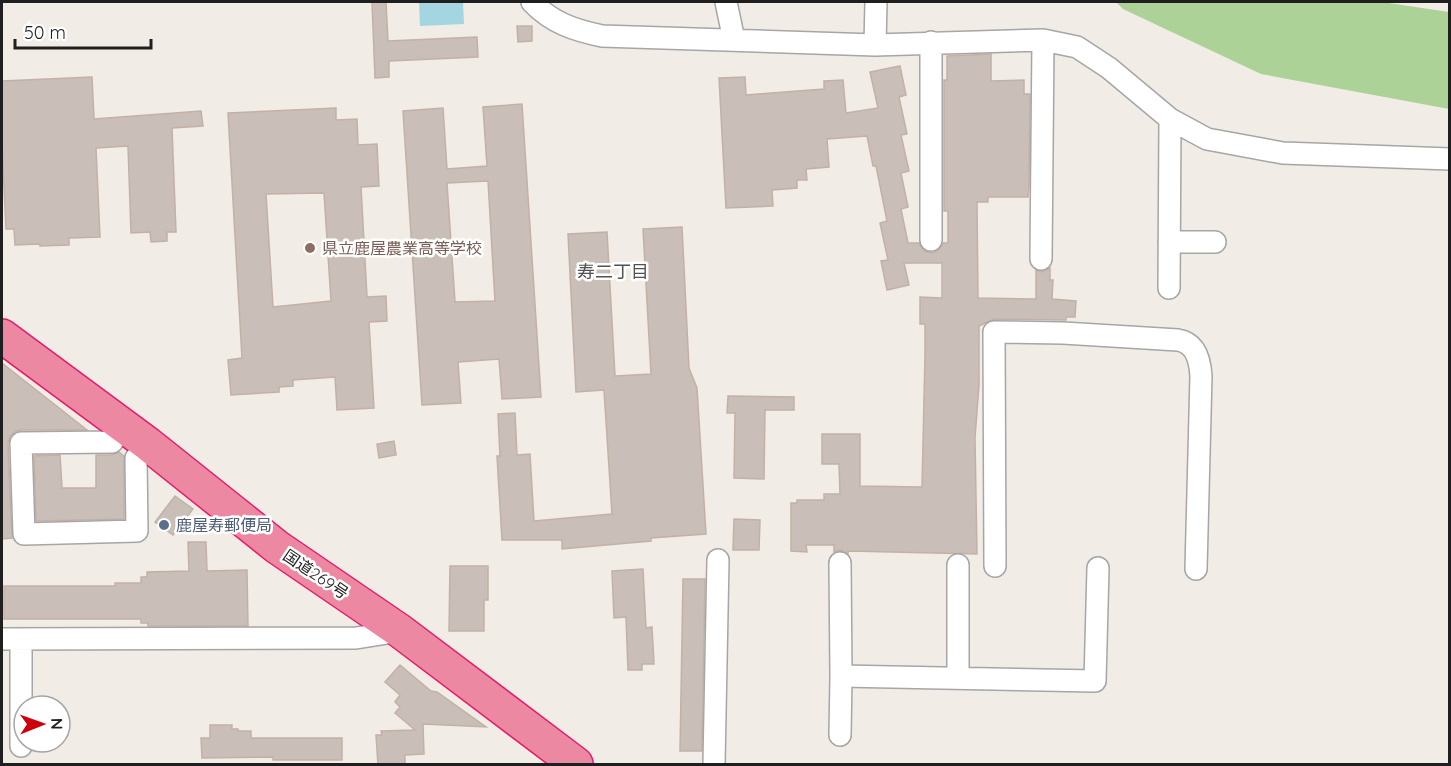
<svg xmlns="http://www.w3.org/2000/svg" width="1451" height="766" font-family="Quicksand,'Noto Sans JP',sans-serif">
<style>
.forest{fill:#acd297}
.water{fill:#a3d6e1}
.building{fill:#c9beb8;stroke:#c3b1a6;stroke-width:1.5;fill-rule:evenodd}
.lines{fill:none;stroke-linecap:round;stroke-linejoin:round}
.street-casing{stroke:#a6a6a6;stroke-width:24}
.highway-casing{stroke:#e61a6c;stroke-width:36}
.street{stroke:#fff;stroke-width:21}
.highway{stroke:#ec88a1;stroke-width:33}
.education-dot{fill:#8d6e63;stroke:#fff;stroke-width:2}
.service-dot{fill:#5c6f8a;stroke:#fff;stroke-width:2}
.labels{text-anchor:middle;stroke-width:5;stroke-linejoin:round;paint-order:stroke}
.education-label{font-size:16px;fill:#785e54;stroke:#fff;text-anchor:start}
.service-label{font-size:16px;fill:#4e5e75;stroke:#fff;text-anchor:start}
.street-label{font-size:16px;fill:#1f1f1f;stroke:#fff}
.neighbourhood-label{font-size:18px;fill:#525252;stroke:#fff}
</style>
<rect width="100%" height="100%" fill="#f1ece5"/>
<path class="forest" d="M 1116,2 L 1382,2 L 1449,12 L 1449,109 L 1261,74 L 1123,9 Z"/>
<path class="water" d="M 419,2 L 463,2 L 464,24 L 420,26 Z"/>
<path class="building" d="M 372,2 L 386,2 L 388,41 L 477,37 L 478,57 L 389,61 L 389,77 L 375,78 Z
M 517,26 L 532,26 L 532,41 L 518,42 Z
M 991,54 L 991,81 L 1024,80 L 1024,94 L 1030,94 L 1029,186 L 1028,197 L 988,197 L 988,202 L 977,202 L 978,298 L 1036,299 L 1036,270 L 1041,272 L 1050,268 L 1050,280 L 1053,280 L 1052,299 L 1076,301 L 1075,317 L 1066,317 L 1066,320 L 994,319 L 979,326 L 979,385 L 975,438 L 977,554 L 848,551 L 848,554 L 840,550 L 834,552 L 834,545 L 806,545 L 807,552 L 791,551 L 791,503 L 797,503 L 797,500 L 824,500 L 824,494 L 840,494 L 839,464 L 822,464 L 822,434 L 860,434 L 860,486 L 922,487 L 925,355 L 925,324 L 920,324 L 920,297 L 942,298 L 942,263 L 904,263 L 909,285 L 887,290 L 881,261 L 888,260 L 880,223 L 887,221 L 876,166 L 873,166 L 867,136 L 827,139 L 829,167 L 806,169 L 807,180 L 797,180 L 797,188 L 772,190 L 773,206 L 726,208 L 719,78 L 745,77 L 746,95 L 824,89 L 824,81 L 843,80 L 846,113 L 878,108 L 870,72 L 900,66 L 906,95 L 899,97 L 907,134 L 901,135 L 909,171 L 901,173 L 908,207 L 901,209 L 908,243 L 919,243 L 924,251 L 932,253 L 938,251 L 943,243 L 948,243 L 948,211 L 944,211 L 944,80 L 947,80 L 947,56 Z
M 92,77 L 94,119 L 201,111 L 203,126 L 172,128 L 176,232 L 167,232 L 167,241 L 151,242 L 150,232 L 131,233 L 128,146 L 96,148 L 100,237 L 69,238 L 69,245 L 40,246 L 40,244 L 15,245 L 14,229 L 6,229 L 2,145 L 2,81 Z
M 522,104 L 541,397 L 502,399 L 499,359 L 458,362 L 461,403 L 422,405 L 403,111 L 443,108 L 447,169 L 487,166 L 483,107 ZM 488,181 L 495,301 L 455,302 L 447,183 Z
M 336,108 L 336,120 L 357,119 L 358,145 L 377,144 L 379,186 L 361,187 L 367,297 L 386,296 L 387,321 L 369,322 L 374,408 L 337,410 L 335,377 L 293,380 L 293,386 L 279,387 L 279,392 L 231,395 L 228,360 L 242,358 L 228,113 ZM 324,193 L 331,301 L 273,307 L 266,194 Z
M 682,227 L 689,368 L 697,388 L 706,534 L 651,538 L 651,541 L 562,549 L 562,540 L 502,540 L 497,456 L 500,456 L 498,414 L 515,413 L 517,455 L 530,454 L 534,521 L 612,514 L 604,390 L 576,392 L 568,234 L 607,232 L 615,376 L 651,374 L 643,229 Z
M 2,363 L 87,430 L 21,430 L 15,432 L 10,436 L 8,443 L 12,538 L 2,539 Z
M 728,396 L 794,397 L 794,410 L 765,410 L 764,479 L 734,478 L 735,413 L 727,413 Z
M 394,441 L 396,455 L 379,458 L 377,444 Z
M 119,452 L 124,456 L 124,519 L 36,521 L 34,456 L 60,455 L 62,488 L 96,488 L 96,455 L 112,455 Z
M 175,496 L 193,509 L 173,535 L 155,522 Z
M 734,519 L 760,520 L 759,550 L 733,550 Z
M 188,542 L 206,542 L 207,571 L 247,570 L 248,626 L 148,626 L 148,623 L 141,623 L 141,619 L 4,619 L 4,586 L 115,586 L 115,583 L 141,583 L 141,577 L 147,577 L 147,572 L 189,571 Z
M 450,566 L 488,566 L 488,600 L 484,600 L 484,631 L 449,631 Z
M 643,569 L 646,628 L 652,627 L 654,664 L 642,664 L 642,670 L 628,670 L 626,617 L 614,618 L 612,571 Z
M 683,579 L 705,579 L 702,751 L 680,751 Z
M 400,665 L 431,691 L 437,692 L 486,727 L 423,724 L 424,754 L 405,755 L 405,765 L 378,765 L 376,735 L 382,735 L 381,731 L 415,730 L 395,713 L 400,707 L 395,702 L 400,695 L 385,682 Z
M 210,725 L 232,725 L 232,729 L 238,729 L 238,731 L 251,731 L 251,738 L 342,738 L 342,760 L 273,760 L 273,757 L 202,758 L 201,738 L 210,738 Z"/>
<g class="lines">
<g class="street-casing">
<path id="street" d="M 532,2 C 552,23 574,30 602,36 L 875,45 L 1043,40 L 1077,47 L 1109,68 L 1170,119 L 1207,139 L 1283,153 L 1450,159
M 726,2 L 734,40
M 931,42 L 931,240
M 875,45 L 876,2
M 1169,242 L 1215,242
M 1041,259 L 1043,40
M 1169,288 L 1170,119
M 124,425 L 112,442 L 21,443 L 24,534 L 137,531 L 136,458 L 148,444
M 840,563 L 841,676 L 1095,681 L 1098,568
M 995,566 L 994,332 L 1063,333 L 1178,340 C 1196,343 1200,360 1201,376 L 1196,569
M 2,639 L 356,638 L 400,631
M 21,639 L 21,746
M 958,678 L 958,565
M 840,735 L 841,676
M 714,764 L 718,560"/>
</g>
<g class="highway-casing">
<path id="highway" d="M 2,336 L 148,444 L 277,547 L 400,631 L 576,764"/>
</g>
<use href="#street" class="street"/>
<use href="#highway" class="highway"/>
</g>
<circle class="education-dot" cx="310" cy="248" r="6"/>
<circle class="service-dot" cx="164" cy="525" r="6"/>
<g class="labels">
<g class="education-label">
<text x="322" y="254">県立鹿屋農業高等学校</text>
</g>
<g class="service-label">
<text x="176" y="531">鹿屋寿郵便局</text>
</g>
<g class="street-label">
<text transform="translate(316 574) rotate(34)" y="6">国道269号</text>
</g>
<g class="neighbourhood-label">
<text x="613" y="278">寿二丁目</text>
</g>
</g>
<rect width="1451" height="766" fill="none" stroke="#1f1f1f" stroke-width="6"/>
<g transform="translate(42 724) rotate(89)"><circle r="28" fill="#ffffff" stroke="#a5a5a5" stroke-width="1.5"/>
<path d="M0-4.5L10 22L0 15L-10 22Z" fill="#ce000c"/>
<text y="-9" font-size="16" font-weight="bold" text-anchor="middle" fill="#1f1f1f">N</text>
</g>
<path d="M15 39v9h136v-9" fill="none" stroke="#1f1f1f" stroke-width="3"/>
<text x="24" y="39" font-size="18" fill="#1f1f1f" stroke="#ffffff" stroke-width="4.5" paint-order="stroke">50 m</text>
</svg>
